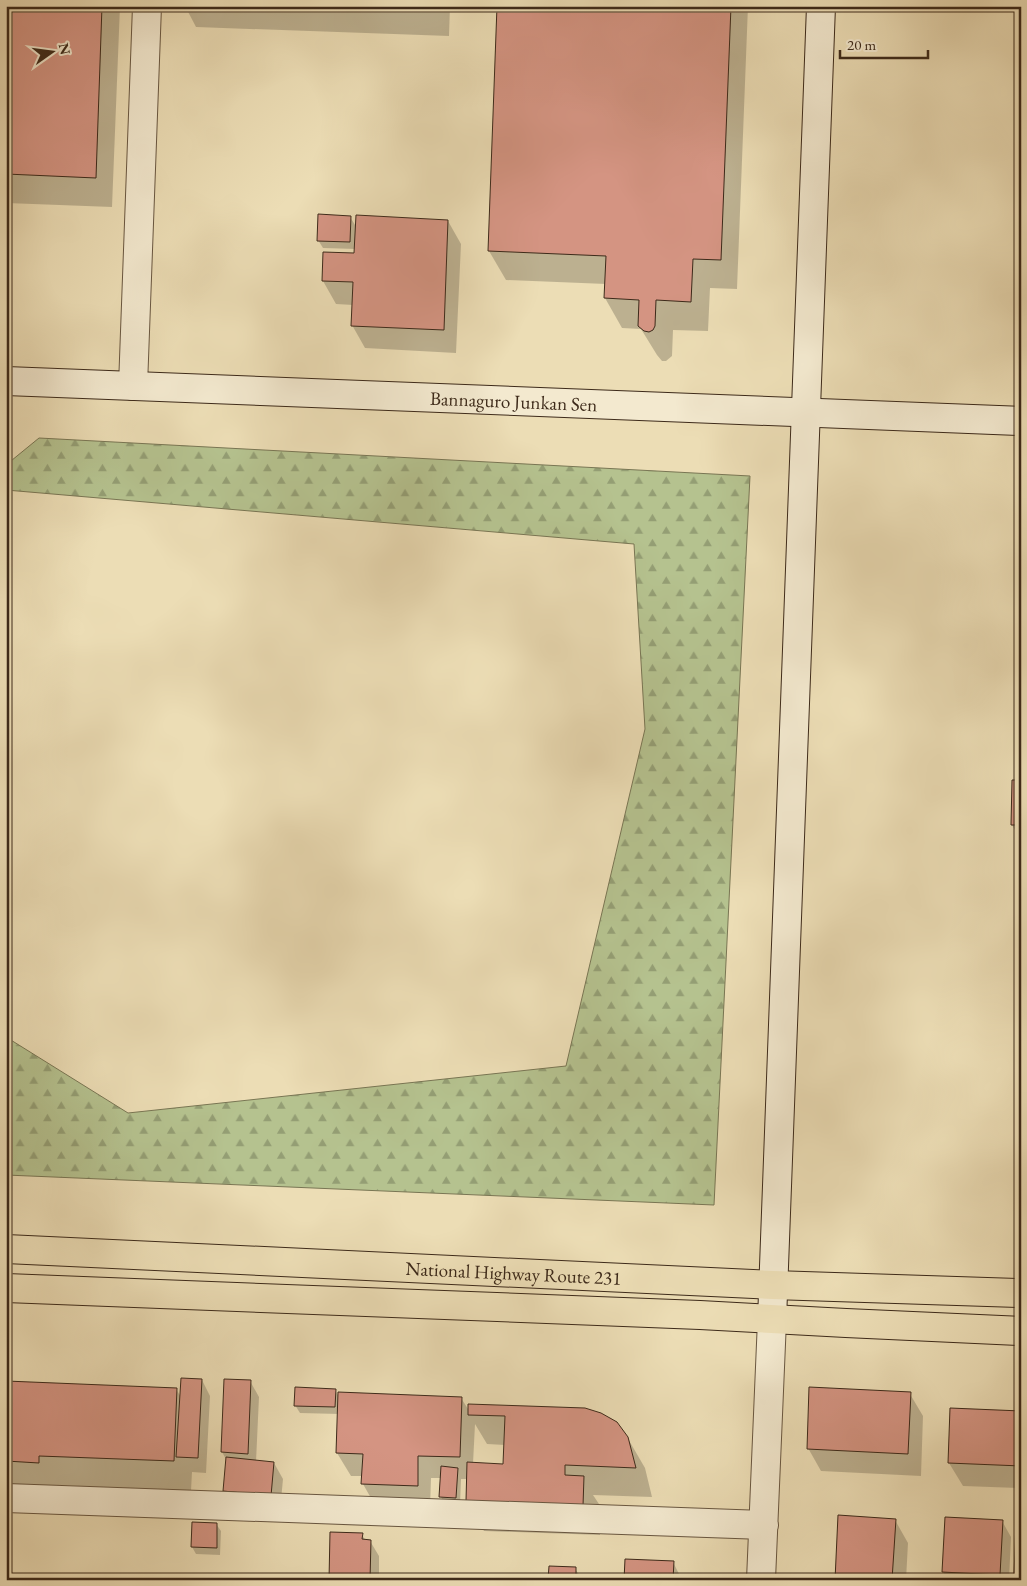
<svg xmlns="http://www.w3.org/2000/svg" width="1027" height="1586" font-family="'EB Garamond',serif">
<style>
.forest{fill:url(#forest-firs);stroke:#797654}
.shadow{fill:#0003;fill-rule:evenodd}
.building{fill:#d49482;stroke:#3d2a1a}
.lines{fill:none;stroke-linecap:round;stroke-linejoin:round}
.street-casing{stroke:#695741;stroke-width:30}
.secondary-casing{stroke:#3d2a1a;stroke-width:30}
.highway-casing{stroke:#3d2a1a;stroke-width:30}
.street{stroke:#f3e9cf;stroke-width:28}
.secondary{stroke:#f3e9cf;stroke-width:28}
.highway{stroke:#ecddb5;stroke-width:28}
.labels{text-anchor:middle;stroke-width:5;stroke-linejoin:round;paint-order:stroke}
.street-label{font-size:19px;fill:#3d2a1a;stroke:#f3e9cf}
</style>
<defs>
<pattern id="forest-firs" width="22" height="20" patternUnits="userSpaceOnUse" patternTransform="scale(1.25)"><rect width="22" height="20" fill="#b5c28f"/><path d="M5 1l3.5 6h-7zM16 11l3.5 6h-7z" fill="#949e74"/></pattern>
</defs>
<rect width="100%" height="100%" fill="#ecddb5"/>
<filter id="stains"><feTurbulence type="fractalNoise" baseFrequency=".004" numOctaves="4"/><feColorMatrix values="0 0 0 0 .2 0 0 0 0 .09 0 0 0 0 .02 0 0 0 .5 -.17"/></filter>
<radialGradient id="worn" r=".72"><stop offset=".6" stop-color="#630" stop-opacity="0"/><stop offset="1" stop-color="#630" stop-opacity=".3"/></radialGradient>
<path class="forest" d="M 39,438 L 750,476 L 714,1205 L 6,1175 L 6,1037 L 128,1113 L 566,1066 L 645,729 L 634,544 L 6,490 L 6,465 Z"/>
<path class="shadow" d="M 6,6 L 120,6 L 112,207 L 6,203 Z
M 185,6 L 450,6 L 449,36 L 196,27 Z
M 498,6 L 748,6 L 737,289 L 710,288 L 708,331 L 673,330 L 672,356 L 666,361 L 662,361 L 657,355 L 641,329 L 622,328 L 605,298 L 606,284 L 506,280 L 489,251 Z
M 350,217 L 357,228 L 448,221 L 461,244 L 456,353 L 365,348 L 352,325 L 353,305 L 336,304 L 323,281 L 355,255 L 356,249 L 323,248 L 318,240 Z
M 1021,782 L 1021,840 L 1012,825 Z
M 202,1380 L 210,1396 L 206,1473 L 192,1472 L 191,1491 L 56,1485 L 56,1492 L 6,1490 L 6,1382 L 176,1389 L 181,1397 Z
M 250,1381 L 259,1397 L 256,1462 L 274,1463 L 283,1479 L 280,1511 L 233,1506 L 224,1491 L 227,1461 L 222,1452 Z
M 335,1390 L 339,1397 L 461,1398 L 470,1412 L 470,1405 L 627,1437 L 645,1468 L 652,1497 L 593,1495 L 601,1507 L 600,1535 L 484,1531 L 467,1501 L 468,1479 L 461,1479 L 460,1505 L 445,1504 L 441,1497 L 441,1478 L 431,1478 L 430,1509 L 376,1507 L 363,1484 L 363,1476 L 351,1476 L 337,1453 L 339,1414 L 300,1413 L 295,1405 ZM 475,1424 L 487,1444 L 505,1445 L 504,1465 L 473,1464 Z
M 910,1394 L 923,1416 L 921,1476 L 821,1471 L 808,1448 Z
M 1021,1412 L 1021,1488 L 963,1486 L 949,1463 Z
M 895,1520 L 908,1543 L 906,1580 L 836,1580 Z
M 1002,1521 L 1011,1537 L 1009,1580 L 948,1580 L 943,1572 Z
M 1021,1522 L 1021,1580 L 1018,1580 L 1015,1575 Z
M 216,1524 L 221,1531 L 220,1555 L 196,1554 L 192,1547 Z
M 362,1535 L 366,1541 L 370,1541 L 379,1556 L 379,1580 L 330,1580 Z
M 673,1562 L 682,1580 L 625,1580 Z
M 575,1569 L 580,1576 L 579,1580 L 549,1580 Z"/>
<path class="building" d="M 6,6 L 102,6 L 96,178 L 6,174 Z
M 497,6 L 731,6 L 721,260 L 693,259 L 691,302 L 656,300 L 655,326 L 653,330 L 649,332 L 644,331 L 638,326 L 639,300 L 604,298 L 606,256 L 488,251 Z
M 318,214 L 351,216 L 350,242 L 317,241 Z
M 356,215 L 448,220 L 444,330 L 351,326 L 353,282 L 322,281 L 323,252 L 354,253 Z
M 1012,780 L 1021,780 L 1021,825 L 1011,825 Z
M 181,1378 L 202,1379 L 198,1458 L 176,1457 Z
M 224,1379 L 251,1380 L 248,1454 L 221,1452 Z
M 6,1381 L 177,1388 L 174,1461 L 39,1456 L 39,1463 L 6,1461 Z
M 295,1387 L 336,1389 L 335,1407 L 294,1406 Z
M 809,1387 L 911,1392 L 908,1454 L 807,1449 Z
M 338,1392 L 462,1397 L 460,1457 L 418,1456 L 418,1486 L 361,1484 L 363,1454 L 336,1453 Z
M 468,1404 L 585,1408 L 601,1413 L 617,1422 L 628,1437 L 636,1468 L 565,1465 L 565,1475 L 584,1476 L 583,1506 L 466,1501 L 467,1462 L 503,1464 L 505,1416 L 468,1415 Z
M 950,1408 L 1021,1411 L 1021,1466 L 948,1463 Z
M 226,1457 L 274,1462 L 271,1496 L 223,1491 Z
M 441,1466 L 458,1468 L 456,1498 L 439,1497 Z
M 838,1515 L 896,1519 L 892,1580 L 835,1580 Z
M 945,1517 L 1003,1520 L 1000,1575 L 942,1572 Z
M 1016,1521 L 1021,1521 L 1021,1576 L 1014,1575 Z
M 192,1522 L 217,1523 L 217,1548 L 191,1547 Z
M 330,1532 L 363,1533 L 362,1539 L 371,1540 L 370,1580 L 329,1580 Z
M 625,1559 L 674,1561 L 673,1580 L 624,1580 Z
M 549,1566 L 576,1567 L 576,1580 L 548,1580 Z"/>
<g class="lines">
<g class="street-casing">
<path id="street" d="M 133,386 L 147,6
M 6,1498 L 764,1525
M 761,1580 L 772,1320"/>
</g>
<g class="secondary-casing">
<g id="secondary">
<path id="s1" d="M 6,381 L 1021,421"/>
<path d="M 772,1320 L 821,6"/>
</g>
</g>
<g class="highway-casing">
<g id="highway">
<path id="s2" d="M 6,1249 L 773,1285 L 1021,1293"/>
<path d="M 6,1288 L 700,1315 L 846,1323 L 1021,1331"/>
</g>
</g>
<use href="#street" class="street"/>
<use href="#secondary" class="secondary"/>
<use href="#highway" class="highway"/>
</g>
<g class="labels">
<g class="street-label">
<text dy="7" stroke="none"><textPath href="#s1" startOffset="508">Bannaguro Junkan Sen</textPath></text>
<text dy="7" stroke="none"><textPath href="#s2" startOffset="508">National Highway Route 231</textPath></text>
</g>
</g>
<rect width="1027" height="1586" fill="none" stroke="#ecddb5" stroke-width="25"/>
<rect x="8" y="8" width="1012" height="1571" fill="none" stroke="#3d2a1a" stroke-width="2.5"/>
<rect x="12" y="12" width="1002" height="1561" fill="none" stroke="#3d2a1a"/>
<g transform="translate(52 52) rotate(76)" stroke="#f3e9cf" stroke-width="4" paint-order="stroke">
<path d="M0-4L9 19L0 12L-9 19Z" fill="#3d2a1a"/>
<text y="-8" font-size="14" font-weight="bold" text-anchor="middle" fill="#3d2a1a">N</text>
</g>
<path d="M840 50v8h88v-8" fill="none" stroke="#3d2a1a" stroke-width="2.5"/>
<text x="847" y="50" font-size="15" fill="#3d2a1a" stroke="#f3e9cf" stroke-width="4" paint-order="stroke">20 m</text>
<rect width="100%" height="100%" filter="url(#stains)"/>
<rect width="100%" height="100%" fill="url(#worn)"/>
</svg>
